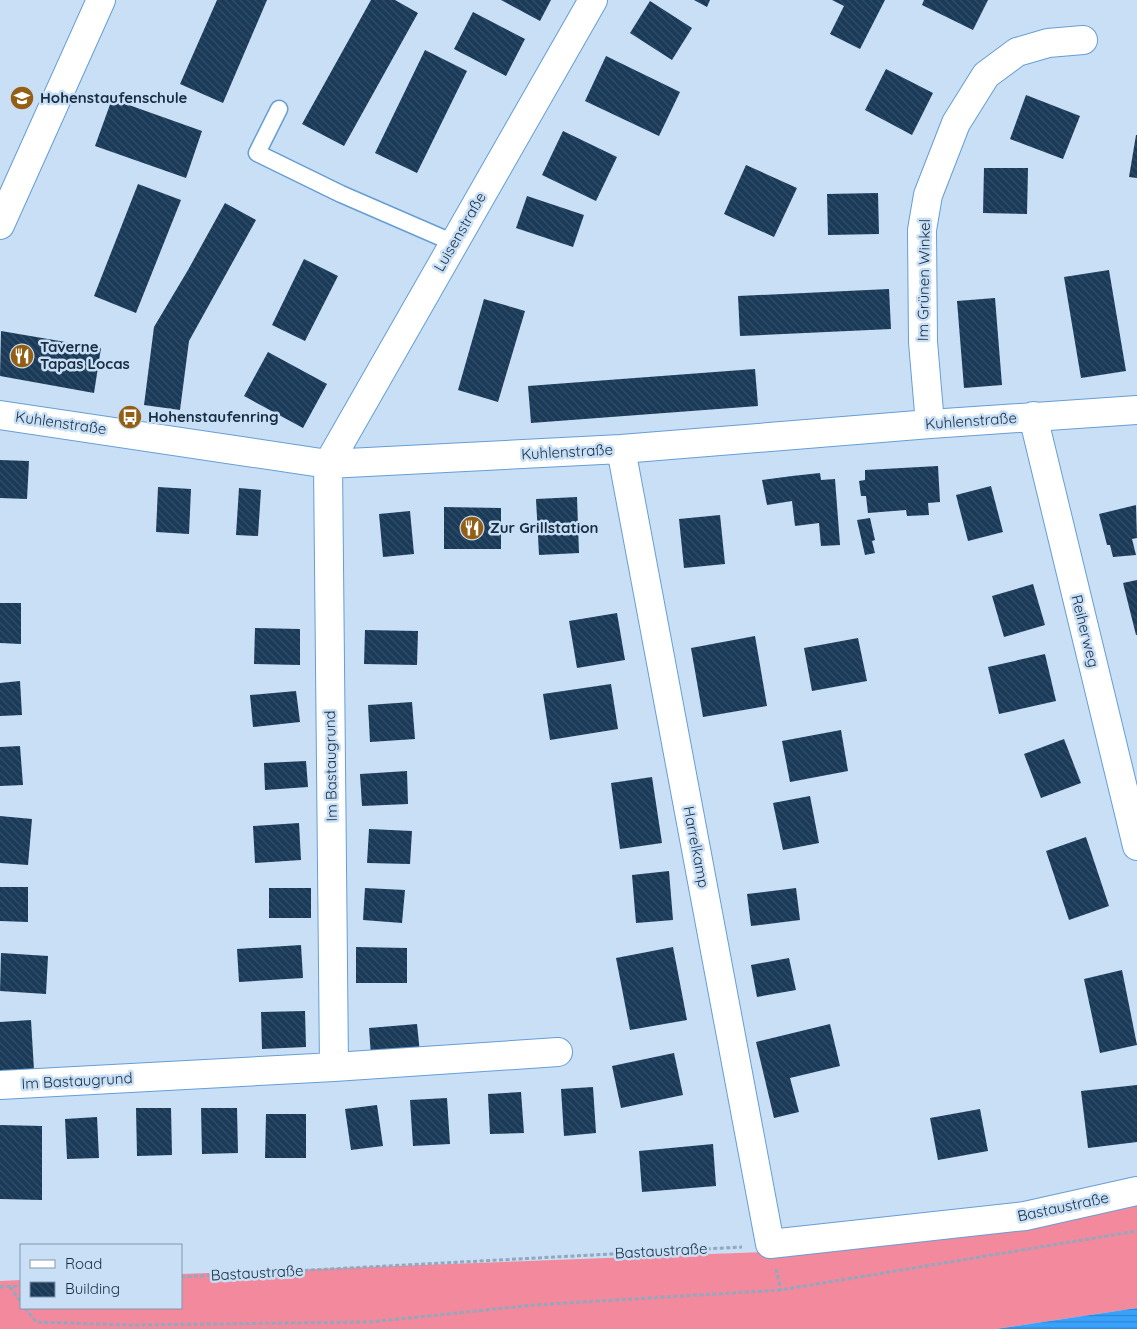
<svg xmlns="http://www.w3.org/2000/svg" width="1137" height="1329" font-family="Quicksand,sans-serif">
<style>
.grass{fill:#f3899c}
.water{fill:url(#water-rules)}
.building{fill:url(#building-back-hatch)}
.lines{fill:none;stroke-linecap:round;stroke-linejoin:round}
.lane-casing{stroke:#669ed4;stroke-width:19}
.street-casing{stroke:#669ed4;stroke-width:30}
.path{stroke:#91a8be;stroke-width:3;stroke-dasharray:4 2.5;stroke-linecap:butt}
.lane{stroke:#fff;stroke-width:16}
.street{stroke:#fff;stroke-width:28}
.labels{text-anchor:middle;stroke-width:5;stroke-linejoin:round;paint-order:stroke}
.poi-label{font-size:15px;font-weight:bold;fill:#162d43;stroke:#c8dff6;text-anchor:start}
.street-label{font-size:15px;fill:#162d43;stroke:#c8dff6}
</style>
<defs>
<pattern id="water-rules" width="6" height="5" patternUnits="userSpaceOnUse" patternTransform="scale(1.25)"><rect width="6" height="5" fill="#39a2fd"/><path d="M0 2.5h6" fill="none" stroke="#2f84ce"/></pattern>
<pattern id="building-back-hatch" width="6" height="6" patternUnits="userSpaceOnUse" patternTransform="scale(1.25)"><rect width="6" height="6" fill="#1a3a58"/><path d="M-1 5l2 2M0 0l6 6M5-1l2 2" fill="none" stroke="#324e69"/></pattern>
</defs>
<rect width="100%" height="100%" fill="#c8dff6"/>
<path class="grass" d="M 1137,1200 L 1137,1308 L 996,1329 L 0,1329 L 0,1281 L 21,1280 L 21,1308 L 181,1308 L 181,1274 L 766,1252 Z"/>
<path class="water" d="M 1137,1308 L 1137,1329 L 996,1329 Z"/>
<path class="building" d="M 217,0 L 267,0 L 223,103 L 180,84 Z
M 371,0 L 395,0 L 418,13 L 344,146 L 302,124 Z
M 501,0 L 551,0 L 540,21 Z
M 694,0 L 710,0 L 707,7 Z
M 832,0 L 885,0 L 860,49 L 830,34 L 844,6 Z
M 924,0 L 988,0 L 973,30 L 922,5 Z
M 650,1 L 692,28 L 672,60 L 630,33 Z
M 473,12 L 525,39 L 506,76 L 454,49 Z
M 425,50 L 467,71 L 417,173 L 375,153 Z
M 606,56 L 680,92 L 659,136 L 585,101 Z
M 886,69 L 933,93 L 912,135 L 865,110 Z
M 1026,95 L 1080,116 L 1063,159 L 1010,139 Z
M 112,99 L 202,131 L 186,178 L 95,146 Z
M 563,131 L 617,157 L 596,201 L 542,175 Z
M 1136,135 L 1137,135 L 1137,178 L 1129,177 Z
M 746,165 L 797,188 L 774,237 L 724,214 Z
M 984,168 L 1028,168 L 1027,214 L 983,213 Z
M 138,184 L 181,200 L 136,313 L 94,296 Z
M 878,193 L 879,234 L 828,235 L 827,194 Z
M 527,196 L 584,215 L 573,247 L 516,228 Z
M 225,203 L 256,220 L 189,341 L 180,410 L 144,405 L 154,327 L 188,270 Z
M 304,259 L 338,276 L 305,341 L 272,325 Z
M 1109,270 L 1126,371 L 1081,378 L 1064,277 Z
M 889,289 L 891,329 L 740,336 L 738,296 Z
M 995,298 L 1002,385 L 964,388 L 957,301 Z
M 484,299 L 525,311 L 498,402 L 458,390 Z
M 1,331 L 101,348 L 94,393 L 0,376 Z
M 268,352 L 327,384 L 303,428 L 244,396 Z
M 755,369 L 758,406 L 531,423 L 528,386 Z
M 0,460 L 29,461 L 27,499 L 0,498 Z
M 938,466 L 940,502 L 928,503 L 929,515 L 907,516 L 906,510 L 868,513 L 866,496 L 861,496 L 859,481 L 865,480 L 865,470 Z
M 820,473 L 821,480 L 835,479 L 840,545 L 821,546 L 819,523 L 795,526 L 792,501 L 767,505 L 762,480 L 792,476 Z
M 991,486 L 1003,532 L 968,541 L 956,495 Z
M 158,487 L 191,489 L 189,534 L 156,532 Z
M 239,488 L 261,490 L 258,536 L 236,535 Z
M 577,497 L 579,553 L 539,555 L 536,499 Z
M 1136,505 L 1137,538 L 1132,539 L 1136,555 L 1113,557 L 1110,545 L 1107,545 L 1099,514 Z
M 444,507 L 501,508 L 501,549 L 444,549 Z
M 410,511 L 414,554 L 383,557 L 379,514 Z
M 720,515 L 725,564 L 684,568 L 679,519 Z
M 870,518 L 875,540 L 872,541 L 875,553 L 865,555 L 857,520 Z
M 1137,580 L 1137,635 L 1136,635 L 1123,583 Z
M 1033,584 L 1045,625 L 1004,637 L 992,596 Z
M 0,603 L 21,603 L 21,644 L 0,643 Z
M 617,613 L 625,660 L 577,668 L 569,621 Z
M 255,628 L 300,629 L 300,665 L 254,664 Z
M 365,630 L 418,631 L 417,665 L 364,664 Z
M 755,636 L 767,706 L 703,717 L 691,648 Z
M 858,638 L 867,681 L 812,691 L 804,648 Z
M 1045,654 L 1056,701 L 999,714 L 988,667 Z
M 20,681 L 22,715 L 0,716 L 0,683 Z
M 611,684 L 618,729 L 550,740 L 543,694 Z
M 296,691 L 300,722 L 253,727 L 250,695 Z
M 412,702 L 415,739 L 370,742 L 368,705 Z
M 841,730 L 848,771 L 790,782 L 782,741 Z
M 1064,739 L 1081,783 L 1041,798 L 1024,754 Z
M 20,746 L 23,785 L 0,786 L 0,747 Z
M 306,761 L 308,787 L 265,790 L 264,763 Z
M 407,771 L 408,804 L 362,806 L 360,774 Z
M 652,777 L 662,843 L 620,849 L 611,783 Z
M 810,796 L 819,843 L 783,850 L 773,803 Z
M 0,816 L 32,819 L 28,865 L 0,863 Z
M 299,823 L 301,860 L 255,863 L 253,826 Z
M 369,829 L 412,831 L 410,864 L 367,863 Z
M 1086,837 L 1109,906 L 1069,920 L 1046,851 Z
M 669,871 L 673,920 L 636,923 L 632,875 Z
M 0,887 L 28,887 L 28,922 L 0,921 Z
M 269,888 L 311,888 L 311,918 L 269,918 Z
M 365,888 L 405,890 L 402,923 L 363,920 Z
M 796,888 L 800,920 L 751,926 L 747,894 Z
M 301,945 L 303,978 L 239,982 L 237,949 Z
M 356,947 L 407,948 L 407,983 L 356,983 Z
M 673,947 L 687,1020 L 630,1030 L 616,958 Z
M 1,953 L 48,956 L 46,994 L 0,991 Z
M 789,958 L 796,990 L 757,997 L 751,965 Z
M 1122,970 L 1137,1045 L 1100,1053 L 1084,979 Z
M 305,1011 L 306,1047 L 262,1049 L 261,1012 Z
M 31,1020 L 34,1070 L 0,1072 L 0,1022 Z
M 417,1024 L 420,1053 L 371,1056 L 369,1028 Z
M 830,1024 L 840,1066 L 790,1078 L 799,1112 L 774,1118 L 756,1042 Z
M 674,1053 L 683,1095 L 621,1108 L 612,1066 Z
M 1137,1085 L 1137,1142 L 1088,1148 L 1081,1091 Z
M 593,1087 L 596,1133 L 564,1136 L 561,1089 Z
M 521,1092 L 524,1133 L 490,1134 L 488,1094 Z
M 447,1098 L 450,1144 L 413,1146 L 410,1100 Z
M 377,1105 L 383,1146 L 351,1150 L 345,1109 Z
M 136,1108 L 171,1108 L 172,1155 L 137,1156 Z
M 201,1108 L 237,1108 L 238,1153 L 202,1154 Z
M 980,1109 L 988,1151 L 938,1160 L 930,1118 Z
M 266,1114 L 306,1114 L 306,1158 L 265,1158 Z
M 97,1117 L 99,1158 L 67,1159 L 65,1119 Z
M 0,1125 L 42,1126 L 42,1200 L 0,1199 Z
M 713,1144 L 716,1186 L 642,1192 L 639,1151 Z"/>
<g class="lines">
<g class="lane-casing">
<path id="lane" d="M 279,109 L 257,153 L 341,194 L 454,243"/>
</g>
<g class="street-casing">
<path id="street" d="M 0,225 L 101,0
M 0,415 L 328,464 L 621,449 L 930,424 L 1137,410
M 1033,416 L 1137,846
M 930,424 L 923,342 L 922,230 L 928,195 L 956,123 L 986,75 L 1017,52 L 1048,43 L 1083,40
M 621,449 L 770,1244 L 1025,1216 L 1137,1191
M 334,1067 L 328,464 L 593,0
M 0,1085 L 334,1067 L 558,1052"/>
</g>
<path class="path" d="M 776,1269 L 781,1290
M 181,1277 L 742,1247
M 0,1287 L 21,1286
M 10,1287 L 21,1302
M 25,1308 L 36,1322 L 131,1325 L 370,1322 L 534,1305 L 781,1290 L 1137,1231"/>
<use href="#lane" class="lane"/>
<use href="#street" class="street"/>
</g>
<defs>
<g id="school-disc" transform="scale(1.25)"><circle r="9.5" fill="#945f15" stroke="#c8dff6"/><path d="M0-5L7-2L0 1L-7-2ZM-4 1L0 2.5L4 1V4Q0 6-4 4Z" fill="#fff"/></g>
<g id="restaurant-disc" transform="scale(1.25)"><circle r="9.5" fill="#945f15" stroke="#c8dff6"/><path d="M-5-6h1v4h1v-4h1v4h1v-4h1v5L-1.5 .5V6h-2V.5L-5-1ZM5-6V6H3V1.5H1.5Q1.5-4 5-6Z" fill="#fff"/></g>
<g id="bus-disc" transform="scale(1.25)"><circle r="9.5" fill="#945f15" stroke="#c8dff6"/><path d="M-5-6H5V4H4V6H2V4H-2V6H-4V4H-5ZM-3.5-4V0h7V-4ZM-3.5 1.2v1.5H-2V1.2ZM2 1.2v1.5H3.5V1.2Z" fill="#fff"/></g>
</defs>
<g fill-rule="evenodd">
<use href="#school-disc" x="22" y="98"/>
<use href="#restaurant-disc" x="22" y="356"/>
<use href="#bus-disc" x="130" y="417"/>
<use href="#restaurant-disc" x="472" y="528"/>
</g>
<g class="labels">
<g class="poi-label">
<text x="40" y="103">Hohenstaufenschule</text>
<text x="40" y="352">Taverne<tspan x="40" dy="17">Tapas Locas</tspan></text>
<text x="148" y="422">Hohenstaufenring</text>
<text x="490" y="533">Zur Grillstation</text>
</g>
<g class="street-label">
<text transform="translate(460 232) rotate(-60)" y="5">Luisenstraße</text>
<text transform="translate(924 280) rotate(-89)" y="5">Im Grünen Winkel</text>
<text transform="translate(971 421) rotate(-4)" y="5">Kuhlenstraße</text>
<text transform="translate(61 423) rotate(8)" y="5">Kuhlenstraße</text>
<text transform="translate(567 452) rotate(-3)" y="5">Kuhlenstraße</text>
<text transform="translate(1085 631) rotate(76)" y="5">Reiherweg</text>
<text transform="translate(331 766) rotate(-91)" y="5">Im Bastaugrund</text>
<text transform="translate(696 847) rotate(79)" y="5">Harrelkamp</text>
<text transform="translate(77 1081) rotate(-3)" y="5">Im Bastaugrund</text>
<text transform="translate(1063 1207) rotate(-12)" y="5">Bastaustraße</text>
<text transform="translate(661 1251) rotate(-3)" y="5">Bastaustraße</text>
<text transform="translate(257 1273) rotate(-3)" y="5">Bastaustraße</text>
</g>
</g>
<rect x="20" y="1244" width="162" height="65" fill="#c8dff6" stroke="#8198ae"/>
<rect x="30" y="1260" width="25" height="8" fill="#ffffff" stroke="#8198ae"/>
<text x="65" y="1269" font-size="15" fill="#162d43">Road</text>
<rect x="30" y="1282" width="25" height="15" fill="url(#building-back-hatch)" stroke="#8198ae"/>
<text x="65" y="1294" font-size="15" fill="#162d43">Building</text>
</svg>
